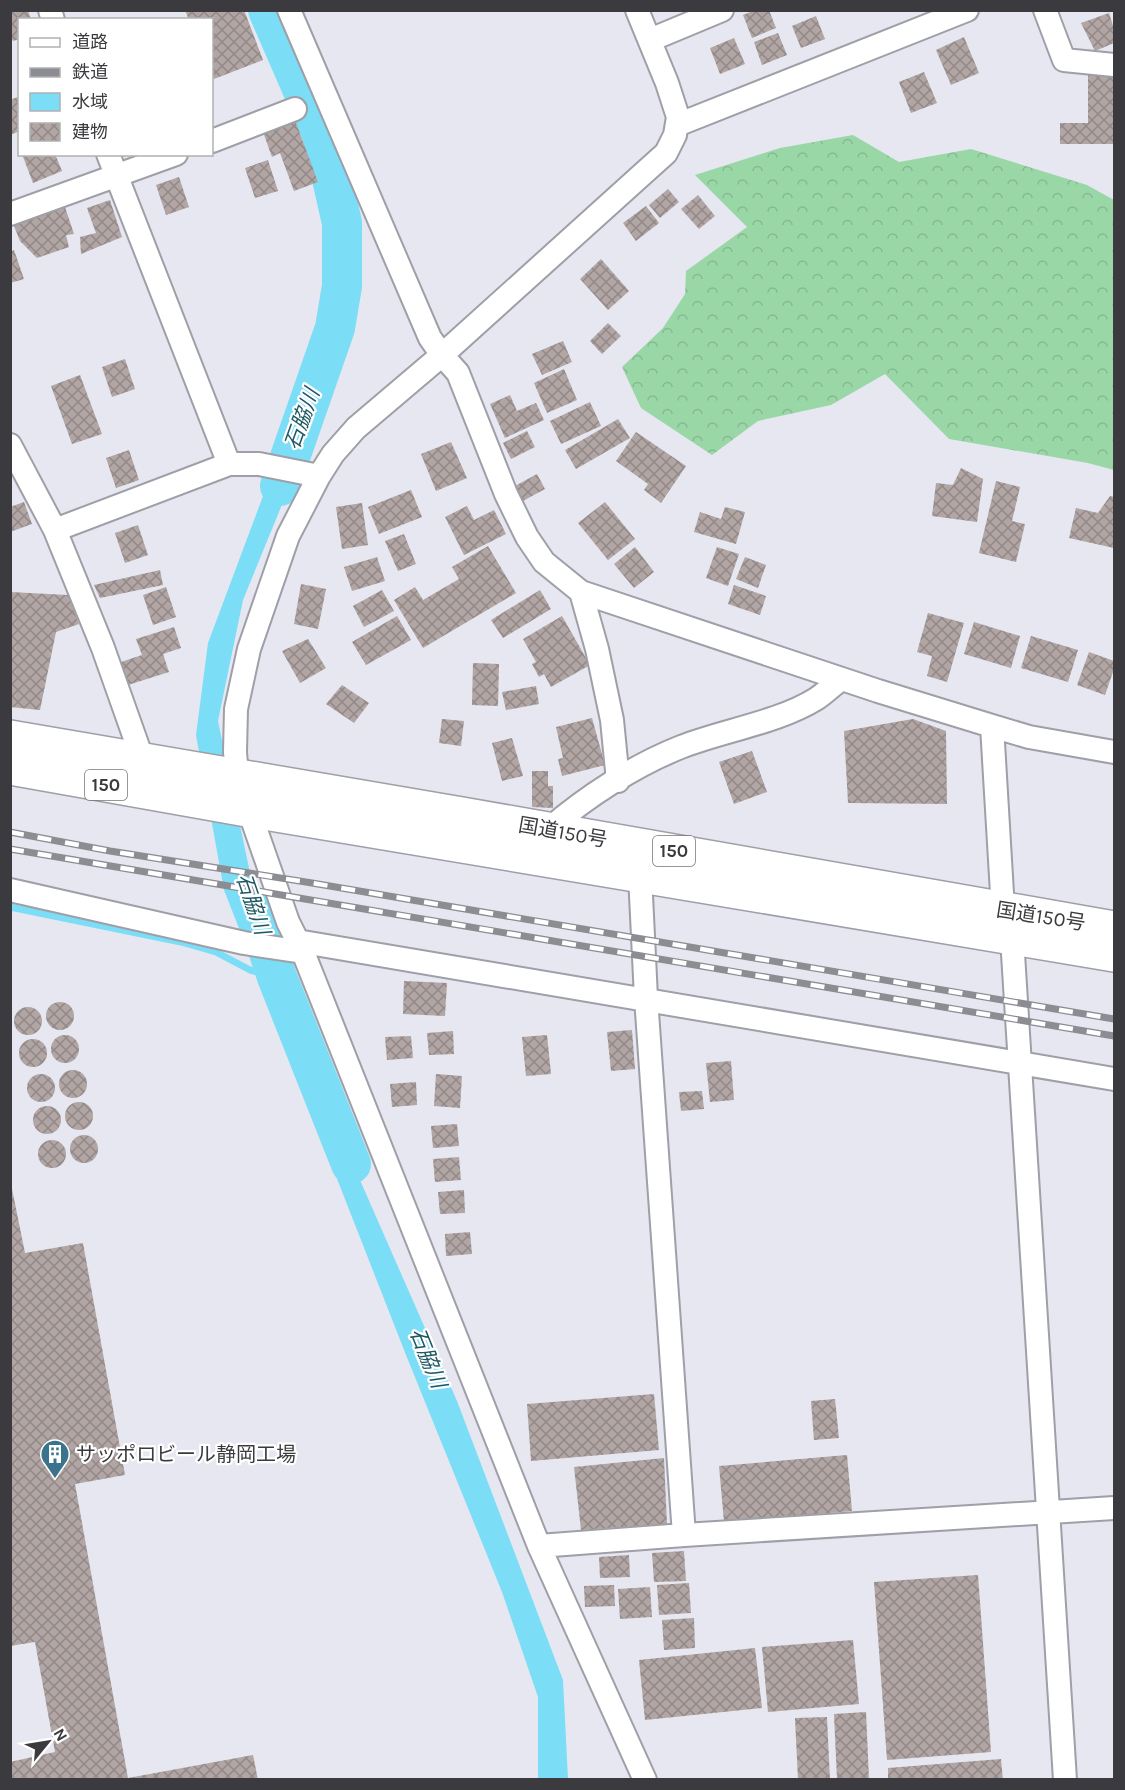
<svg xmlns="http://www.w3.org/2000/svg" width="1125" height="1790" font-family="Karla,'Noto Sans JP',sans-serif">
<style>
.forest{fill:url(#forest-crowns)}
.water{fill:#7bdef6}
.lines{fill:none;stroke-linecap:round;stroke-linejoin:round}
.stream{stroke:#7bdef6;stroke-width:7}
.river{stroke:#7bdef6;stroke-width:40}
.building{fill:url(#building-cross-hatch)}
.minor-casing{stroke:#9e9fa7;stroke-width:26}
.highway-casing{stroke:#9e9fa7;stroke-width:36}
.minor{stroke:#fff;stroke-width:22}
.highway{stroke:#fff;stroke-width:33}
.rail-casing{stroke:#8c8d93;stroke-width:7}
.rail{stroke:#fff;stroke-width:4.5;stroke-dasharray:14;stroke-linecap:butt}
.labels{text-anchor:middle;stroke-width:4.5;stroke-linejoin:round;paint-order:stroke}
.shield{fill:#fff;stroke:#767679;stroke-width:1.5}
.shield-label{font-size:18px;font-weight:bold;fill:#3b3b3f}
.street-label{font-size:20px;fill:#3b3b3f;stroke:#fff}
.poi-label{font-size:20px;fill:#3b3b3f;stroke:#fff;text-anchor:start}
.water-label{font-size:21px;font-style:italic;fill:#1f5864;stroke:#fff}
</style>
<defs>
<pattern id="forest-crowns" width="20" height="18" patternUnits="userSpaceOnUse" patternTransform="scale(1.5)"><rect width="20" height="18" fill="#9ad7a7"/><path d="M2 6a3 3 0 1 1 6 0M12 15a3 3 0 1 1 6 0" fill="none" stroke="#86b991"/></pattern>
<pattern id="building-cross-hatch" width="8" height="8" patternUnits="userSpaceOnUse" patternTransform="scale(1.5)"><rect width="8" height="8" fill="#b1a6a4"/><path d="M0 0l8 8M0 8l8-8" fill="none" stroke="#918887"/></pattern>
</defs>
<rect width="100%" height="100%" fill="#e6e7f0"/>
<path class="forest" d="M 853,135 L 899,162 L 971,149 L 1087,185 L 1114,200 L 1114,470 L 1088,463 L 949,439 L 885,374 L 831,405 L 758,421 L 712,455 L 641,408 L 622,367 L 663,328 L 685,294 L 686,271 L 747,227 L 695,175 L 780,148 Z"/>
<path class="water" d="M 309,431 L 308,441 L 243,600 L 218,721 L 273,982 L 457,1401 L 563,1680 L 568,1779 L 538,1779 L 538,1697 L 502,1592 L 406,1355 L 224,890 L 196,735 L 208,643 L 284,440 Z"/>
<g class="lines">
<path class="stream" d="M 10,907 L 181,942 L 216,952 L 250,970 L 277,977"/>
<path class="river" d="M 268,10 L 322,134 L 342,223 L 342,286 L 335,328 L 280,486
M 254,907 L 277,977 L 351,1164"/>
</g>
<path class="building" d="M 10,10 L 28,10 L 31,20 L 20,20 L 20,39 L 13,41 L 10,35 Z
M 185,10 L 244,10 L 263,60 L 214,79 L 212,73 L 212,20 L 189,20 Z
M 755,10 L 769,10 L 776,28 L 752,38 L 743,15 Z
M 1109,13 L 1114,29 L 1114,43 L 1095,51 L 1081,23 Z
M 816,16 L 825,39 L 801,48 L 792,26 Z
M 778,33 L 787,55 L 762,65 L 754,42 Z
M 964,37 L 979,73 L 951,85 L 936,50 Z
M 734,38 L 745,64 L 720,74 L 710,48 Z
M 924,72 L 937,103 L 911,113 L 899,82 Z
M 1088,74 L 1114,74 L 1114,144 L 1060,144 L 1060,123 L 1088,123 Z
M 20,96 L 20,131 L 10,135 L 10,100 Z
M 295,120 L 318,182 L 294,191 L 280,153 L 272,157 L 263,132 Z
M 22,154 L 55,154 L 62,171 L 33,183 Z
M 268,160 L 278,191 L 255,198 L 245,168 Z
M 179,177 L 189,207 L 166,215 L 156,185 Z
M 668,189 L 679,202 L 660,218 L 649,205 Z
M 698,195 L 715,216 L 699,229 L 681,209 Z
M 110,200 L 122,237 L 81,254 L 80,237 L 96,233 L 87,208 Z
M 646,206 L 659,223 L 636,241 L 623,223 Z
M 65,207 L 74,234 L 66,235 L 69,247 L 37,258 L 20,241 L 12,221 Z
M 14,250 L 24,279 L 10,283 L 10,252 Z
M 601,259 L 629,291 L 608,310 L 580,279 Z
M 608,323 L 621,336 L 602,354 L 590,341 Z
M 563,341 L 572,362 L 542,375 L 532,354 Z
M 125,359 L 135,389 L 112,397 L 102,367 Z
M 564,369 L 577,400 L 547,413 L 534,383 Z
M 80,375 L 102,434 L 72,444 L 51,386 Z
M 510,395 L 517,411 L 536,403 L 544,420 L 505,438 L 490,404 Z
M 590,402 L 601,426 L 561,444 L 550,421 Z
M 618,419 L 630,438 L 576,469 L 565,450 Z
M 527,431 L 535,447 L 511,459 L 503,443 Z
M 636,432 L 686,466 L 661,503 L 644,490 L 648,484 L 616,461 Z
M 451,442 L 467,478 L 436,491 L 421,454 Z
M 129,450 L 139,480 L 116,488 L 106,458 Z
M 961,468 L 983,479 L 977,522 L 932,516 L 936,483 L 953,485 Z
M 537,474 L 545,489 L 523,501 L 515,486 Z
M 996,481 L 1020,487 L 1012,521 L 1025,524 L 1016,562 L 979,553 Z
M 411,490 L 422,517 L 379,534 L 368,507 Z
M 1110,496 L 1114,497 L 1114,548 L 1069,538 L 1076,508 L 1098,513 Z
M 24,502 L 32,524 L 10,532 L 10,507 Z
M 605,502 L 635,539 L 608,560 L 578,523 Z
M 362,503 L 368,545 L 342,549 L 336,507 Z
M 467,506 L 474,520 L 494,510 L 506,534 L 464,555 L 445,517 Z
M 725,507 L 745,512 L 736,544 L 694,532 L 700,512 L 721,519 Z
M 138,525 L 148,555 L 125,563 L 115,533 Z
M 404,534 L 416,564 L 398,571 L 385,541 Z
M 488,546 L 516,593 L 423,648 L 394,600 L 415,587 L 423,600 L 459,579 L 452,567 Z
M 635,547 L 654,572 L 634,588 L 614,564 Z
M 717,547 L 739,554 L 728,586 L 706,578 Z
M 377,557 L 385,581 L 352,591 L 344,567 Z
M 745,557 L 766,565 L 758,588 L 736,579 Z
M 160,570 L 163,585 L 100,598 L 94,585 Z
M 301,584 L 326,589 L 318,629 L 294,624 Z
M 734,585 L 766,596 L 760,615 L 728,604 Z
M 166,587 L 176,617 L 153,625 L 143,595 Z
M 382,590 L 394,611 L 364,627 L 353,606 Z
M 540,590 L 551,609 L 503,638 L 491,620 Z
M 10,592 L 68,595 L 79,624 L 56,632 L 40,710 L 10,707 Z
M 928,613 L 964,623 L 947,682 L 927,676 L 932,656 L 917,652 Z
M 397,616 L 411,640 L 366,665 L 352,642 Z
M 562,616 L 590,665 L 551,687 L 544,674 L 539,677 L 532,664 L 536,662 L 523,639 Z
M 974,622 L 1020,636 L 1011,668 L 964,654 Z
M 174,627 L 181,648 L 163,654 L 169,672 L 128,685 L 121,662 L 142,655 L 136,639 Z
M 1031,636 L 1078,650 L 1068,682 L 1021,668 Z
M 308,639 L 326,668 L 300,683 L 282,651 Z
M 1089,652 L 1114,661 L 1114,669 L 1105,695 L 1077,685 Z
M 473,663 L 499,664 L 498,706 L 472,705 Z
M 342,685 L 369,703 L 354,723 L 326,704 Z
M 536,686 L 539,704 L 506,710 L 502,692 Z
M 592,718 L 605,765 L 562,776 L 558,759 L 563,758 L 556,727 Z
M 442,719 L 464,721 L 461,746 L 439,743 Z
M 913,719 L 946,731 L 947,804 L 848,803 L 844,731 Z
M 512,738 L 523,776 L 502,781 L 492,743 Z
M 752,751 L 767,792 L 734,804 L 719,762 Z
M 532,771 L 548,771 L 548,786 L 553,786 L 553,808 L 532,807 Z
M 404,981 L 447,983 L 445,1016 L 403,1014 Z
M46 1016a14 14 0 1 1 28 0a14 14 0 1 1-28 0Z
M14 1021a14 14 0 1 1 28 0a14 14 0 1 1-28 0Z
M 632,1030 L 635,1069 L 611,1071 L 607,1032 Z
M 453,1031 L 454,1054 L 429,1055 L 427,1033 Z
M 547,1035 L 551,1074 L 526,1076 L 522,1037 Z
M51 1049a14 14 0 1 1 28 0a14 14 0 1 1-28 0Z
M 411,1036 L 413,1058 L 387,1060 L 385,1037 Z
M19 1053a14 14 0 1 1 28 0a14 14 0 1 1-28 0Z
M 731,1061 L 734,1100 L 710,1102 L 706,1063 Z
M59 1084a14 14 0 1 1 28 0a14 14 0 1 1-28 0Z
M 436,1074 L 462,1076 L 460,1108 L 434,1106 Z
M27 1088a14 14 0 1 1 28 0a14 14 0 1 1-28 0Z
M 416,1082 L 417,1105 L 392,1107 L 390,1084 Z
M 702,1091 L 704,1109 L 681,1111 L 679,1092 Z
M65 1116a14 14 0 1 1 28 0a14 14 0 1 1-28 0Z
M33 1120a14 14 0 1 1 28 0a14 14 0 1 1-28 0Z
M 457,1124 L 459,1146 L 433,1148 L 431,1126 Z
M70 1149a14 14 0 1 1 28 0a14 14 0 1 1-28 0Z
M38 1154a14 14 0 1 1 28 0a14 14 0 1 1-28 0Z
M 459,1157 L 461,1180 L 435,1182 L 433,1159 Z
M 10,1179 L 25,1253 L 83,1243 L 125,1475 L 75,1484 L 128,1778 L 253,1755 L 258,1780 L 10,1780 L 10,1762 L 55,1752 L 35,1642 L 10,1646 Z
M 464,1190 L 465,1213 L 440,1214 L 438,1192 Z
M 470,1232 L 472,1254 L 446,1256 L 445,1234 Z
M 654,1394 L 659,1450 L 531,1461 L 527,1404 Z
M 835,1399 L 839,1438 L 814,1440 L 811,1401 Z
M 847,1455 L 852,1511 L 724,1522 L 719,1466 Z
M 664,1458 L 667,1524 L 581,1530 L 574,1467 Z
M 684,1551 L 686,1581 L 654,1582 L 652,1553 Z
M 629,1555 L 630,1577 L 600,1578 L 599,1557 Z
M 978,1575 L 991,1752 L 887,1760 L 874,1582 Z
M 689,1583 L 691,1613 L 659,1615 L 657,1585 Z
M 614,1585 L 615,1606 L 585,1607 L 584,1586 Z
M 650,1587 L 652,1617 L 620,1619 L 618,1589 Z
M 694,1618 L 695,1648 L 664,1650 L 662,1620 Z
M 853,1640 L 859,1704 L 768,1712 L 762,1647 Z
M 755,1648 L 762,1708 L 645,1720 L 639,1660 Z
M 866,1712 L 869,1779 L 837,1780 L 834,1714 Z
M 827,1717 L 830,1780 L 798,1780 L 795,1718 Z
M 1001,1759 L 1003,1780 L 888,1780 L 888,1768 Z"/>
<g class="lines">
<g class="minor-casing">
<path id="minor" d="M 50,10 L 53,20
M 289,10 L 430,338 L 442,355 L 458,373 L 506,494 L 527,537 L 544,562 L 581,592 L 878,691 L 992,726 L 1029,737 L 1114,752
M 637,10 L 667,83 L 678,117 L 675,135 L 666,153 L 646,171 L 442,355 L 356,428 L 333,454 L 319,476 L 288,536 L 249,649 L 236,709 L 235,752 L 237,776 L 288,922 L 303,952 L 539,1546 L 645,1780
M 1045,10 L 1064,60 L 1114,65
M 650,40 L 722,10
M 677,125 L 967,10
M 212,141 L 295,109
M 108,154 L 229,464
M 10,214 L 176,154
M 10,445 L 55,530 L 103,648 L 142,758
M 55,530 L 229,464 L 259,464 L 319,476
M 581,592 L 597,649 L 612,720 L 618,781
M 992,726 L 1003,910
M 549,829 C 586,797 635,765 681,747 C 724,730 777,723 816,699 C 824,694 832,686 841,679
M 640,875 L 646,998 L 684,1535
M 10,890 L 244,943 L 303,952
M 1012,938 L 1065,1780
M 297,941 L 1114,1079
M 539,1546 L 684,1535 L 1114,1508"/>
</g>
<g class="highway-casing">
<path id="highway" d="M 10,737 L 462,814 L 1114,928
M 10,768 L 241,809 L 1114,955"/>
</g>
<use href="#minor" class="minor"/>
<use href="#highway" class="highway"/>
<g class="rail-casing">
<path id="rail" d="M 10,832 L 110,851 L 312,883 L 1114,1019
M 10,849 L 1114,1036"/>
</g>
<use href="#rail" class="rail"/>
</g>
<defs>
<g id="building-pin" transform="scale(1.5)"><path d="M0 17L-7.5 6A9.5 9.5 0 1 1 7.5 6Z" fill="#3b738d" stroke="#fff"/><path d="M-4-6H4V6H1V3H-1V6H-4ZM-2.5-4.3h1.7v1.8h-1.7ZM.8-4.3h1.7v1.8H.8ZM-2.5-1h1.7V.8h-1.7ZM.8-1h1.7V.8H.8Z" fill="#fff"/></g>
</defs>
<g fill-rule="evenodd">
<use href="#building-pin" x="55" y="1454"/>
</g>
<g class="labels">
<g class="shield">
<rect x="85" y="770" width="42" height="30" rx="4.5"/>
<rect x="653" y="836" width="42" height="30" rx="4.5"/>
</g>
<g class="shield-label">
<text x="106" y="791">150</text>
<text x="674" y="857">150</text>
</g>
<g class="street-label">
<text transform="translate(563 832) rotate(10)" y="7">国道150号</text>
<text transform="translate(1041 916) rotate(9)" y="7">国道150号</text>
</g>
<g class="poi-label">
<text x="76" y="1461">サッポロビール静岡工場</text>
</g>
<g class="water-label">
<text transform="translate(302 419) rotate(-70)" y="7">石脇川</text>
<text transform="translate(253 904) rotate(71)" y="7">石脇川</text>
<text transform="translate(428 1358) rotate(68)" y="7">石脇川</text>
</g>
</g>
<rect width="1125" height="1790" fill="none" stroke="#3b3b3f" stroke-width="24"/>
<rect x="18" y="18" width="195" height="138" fill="#ffffff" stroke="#b1b1b2" stroke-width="1.5"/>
<rect x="30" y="38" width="30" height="9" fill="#ffffff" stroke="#b1b1b2" stroke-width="1.5"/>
<text x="72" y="48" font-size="18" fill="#3b3b3f">道路</text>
<rect x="30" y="68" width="30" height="9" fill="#8c8d93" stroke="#b1b1b2" stroke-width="1.5"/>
<text x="72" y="78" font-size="18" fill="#3b3b3f">鉄道</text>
<rect x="30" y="93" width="30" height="18" fill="#7bdef6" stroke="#b1b1b2" stroke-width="1.5"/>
<text x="72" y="108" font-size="18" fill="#3b3b3f">水域</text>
<rect x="30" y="123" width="30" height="18" fill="url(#building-cross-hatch)" stroke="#b1b1b2" stroke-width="1.5"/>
<text x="72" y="138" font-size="18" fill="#3b3b3f">建物</text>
<g transform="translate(48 1742) rotate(60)" stroke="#ffffff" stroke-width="4.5" paint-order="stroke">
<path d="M0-4.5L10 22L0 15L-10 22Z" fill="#3b3b3f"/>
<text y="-9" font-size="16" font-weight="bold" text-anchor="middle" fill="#3b3b3f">N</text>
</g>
</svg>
